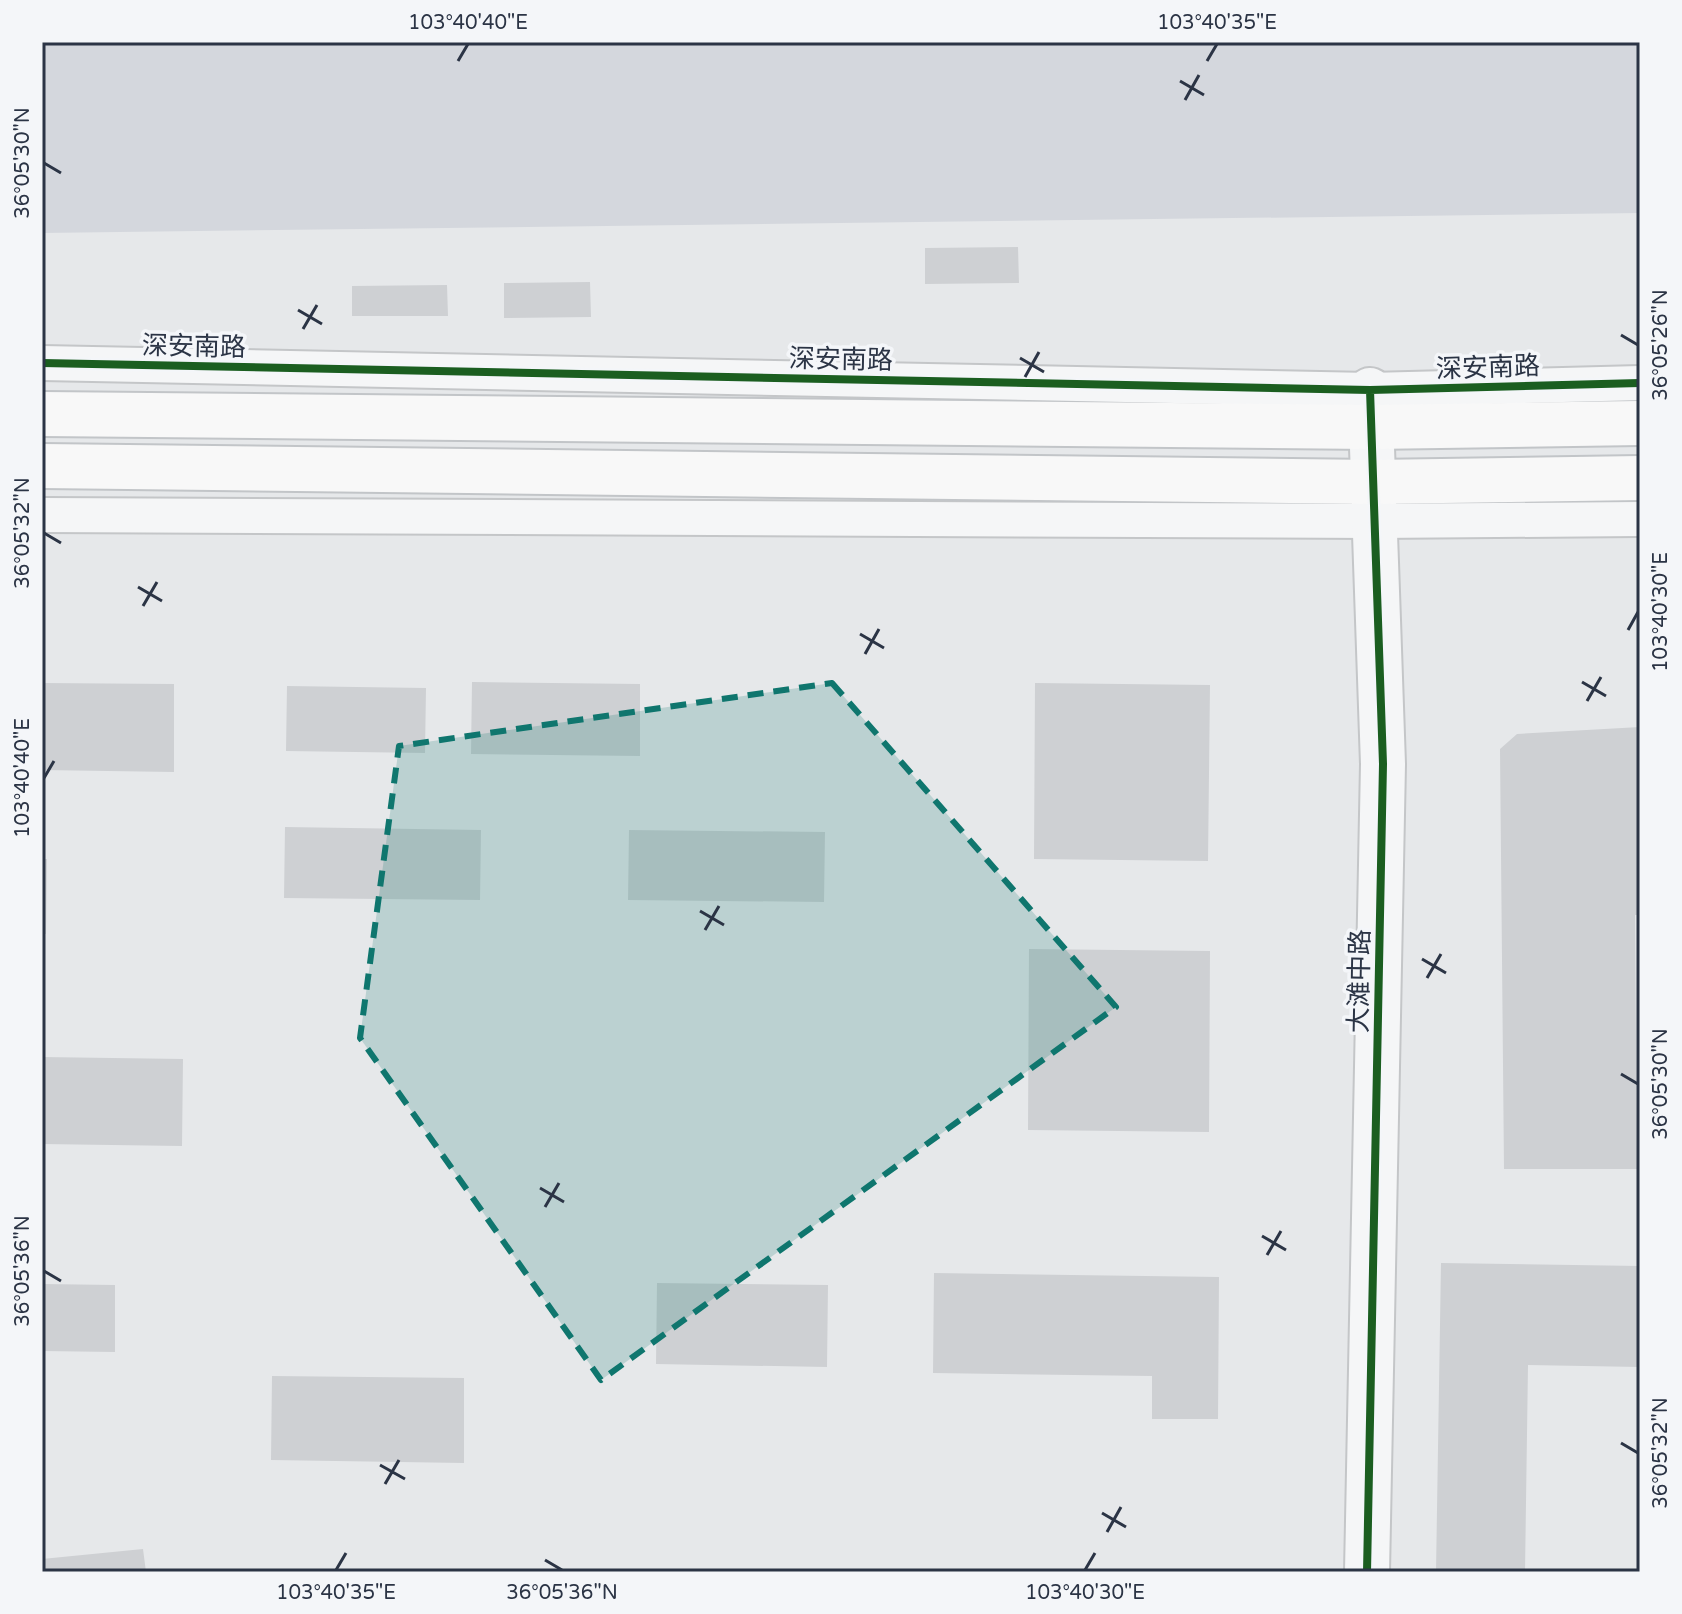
<svg xmlns="http://www.w3.org/2000/svg" width="1682" height="1614" font-family="'Varela Round','Noto Sans SC',sans-serif">
<style>
.built{fill:#d4d7dd}
.building{fill:#ced0d3}
.lines{fill:none;stroke-linecap:round;stroke-linejoin:round}
.minor-casing{stroke:#c4c6c8;stroke-width:38}
.tertiary-casing{stroke:#c4c6c8;stroke-width:48}
.primary-casing{stroke:#c2c5c8;stroke-width:48}
.minor{stroke:#f5f6f7;stroke-width:34}
.tertiary{stroke:#f5f6f7;stroke-width:44}
.primary{stroke:#f8f8f8;stroke-width:44}
.cycleway-casing{stroke:#f4f6f9;stroke-width:13}
.cycleway{stroke:#1b5e20;stroke-width:8}
.marked{fill:#0f766e;fill-opacity:0.2;stroke:#0f766e;stroke-width:6;stroke-dasharray:16 10;stroke-linejoin:round}
.ticks{fill:none;stroke:#2b3445;stroke-width:3}
.labels{text-anchor:middle;stroke-width:7;stroke-linejoin:round;paint-order:stroke}
.street-label{font-size:26px;fill:#2b3445;stroke:#f4f6f9}
.neatline{fill:none;stroke:#2b3445;stroke-width:3}
.ticks-label{font-size:20px;text-anchor:middle;fill:#2b3445}
</style>
<rect width="100%" height="100%" fill="#e6e8ea"/>
<path class="built" d="M 42,42 L 1640,42 L 1640,213 L 42,233 Z"/>
<path class="building" d="M 1018,247 L 1019,283 L 925,284 L 925,248 Z
M 590,282 L 591,317 L 504,318 L 504,283 Z
M 447,285 L 448,316 L 352,316 L 352,286 Z
M 472,682 L 640,684 L 640,756 L 471,754 Z
M 42,683 L 174,684 L 174,772 L 42,770 Z
M 1035,683 L 1210,685 L 1208,861 L 1034,859 Z
M 287,686 L 426,688 L 425,753 L 286,751 Z
M 1640,727 L 1640,915 L 1635,915 L 1637,1169 L 1504,1169 L 1500,749 L 1517,734 Z
M 285,827 L 481,830 L 480,900 L 284,898 Z
M 629,830 L 825,832 L 824,902 L 628,900 Z
M 42,859 L 47,859 L 46,934 L 42,934 Z
M 1029,949 L 1210,951 L 1209,1132 L 1028,1130 Z
M 42,1057 L 183,1059 L 182,1146 L 42,1144 Z
M 1441,1263 L 1640,1266 L 1640,1367 L 1528,1365 L 1525,1572 L 1436,1572 Z
M 934,1273 L 1219,1277 L 1218,1419 L 1152,1419 L 1152,1376 L 933,1373 Z
M 657,1283 L 828,1285 L 827,1367 L 656,1364 Z
M 42,1284 L 115,1285 L 115,1352 L 42,1351 Z
M 272,1376 L 464,1378 L 464,1463 L 271,1460 Z
M 143,1549 L 146,1572 L 42,1572 L 42,1559 Z"/>
<g class="lines">
<g class="minor-casing">
<path id="minor" d="M 42,363 L 1370,390 L 1640,383
M 42,515 L 1376,521 L 1640,519"/>
</g>
<g class="tertiary-casing">
<path id="tertiary" d="M 1367,1572 L 1383,764 L 1370,390"/>
</g>
<g class="primary-casing">
<path id="primary" d="M 42,414 L 1372,427 L 1640,423
M 42,466 L 1374,482 L 1640,478"/>
</g>
<use href="#minor" class="minor"/>
<use href="#tertiary" class="tertiary"/>
<use href="#primary" class="primary"/>
<g class="cycleway-casing">
<path id="cycleway" d="M 42,363 L 1370,390 L 1640,383
M 1367,1572 L 1383,764 L 1370,390"/>
</g>
<use href="#cycleway" class="cycleway"/>
</g>
<path class="marked" d="M 832,683 L 1116,1007 L 601,1380 L 360,1038 L 399,746 Z"/>
<path class="ticks" d="M 458,61 L 468,44M 1207,61 L 1217,44M 1180,81 L 1204,95M 1185,100 L 1199,75M 44,163 L 61,173M 298,310 L 322,324M 303,329 L 317,305M 1621,335 L 1638,345M 1020,358 L 1044,372M 1025,377 L 1039,352M 44,533 L 61,543M 138,587 L 162,601M 143,606 L 157,582M 1628,630 L 1638,612M 860,634 L 884,648M 865,654 L 879,629M 1582,682 L 1606,696M 1587,701 L 1601,677M 44,778 L 54,761M 700,911 L 724,925M 705,930 L 719,906M 1422,959 L 1446,973M 1427,978 L 1441,954M 1621,1074 L 1638,1084M 540,1188 L 564,1202M 545,1207 L 559,1183M 1262,1236 L 1286,1250M 1267,1255 L 1281,1231M 44,1271 L 61,1281M 1621,1443 L 1638,1453M 380,1465 L 405,1479M 385,1484 L 399,1460M 1102,1513 L 1126,1527M 1107,1532 L 1121,1507M 545,1560 L 562,1570M 336,1570 L 346,1553M 1085,1570 L 1095,1553"/>
<g class="labels">
<g class="street-label">
<text transform="translate(194 346) rotate(1)" y="9">深安南路</text>
<text transform="translate(841 359) rotate(1)" y="9">深安南路</text>
<text transform="translate(1488 367) rotate(-2)" y="9">深安南路</text>
<text transform="translate(1359 981) rotate(-89)" y="9">大滩中路</text>
</g>
</g>
<rect width="1682" height="1614" fill="none" stroke="#f4f6f9" stroke-width="88"/>
<rect x="44" y="44" width="1594" height="1526" class="neatline"/>
<g class="ticks-label">
<text x="468" y="29">103°40'40"E</text>
<text x="1217" y="29">103°40'35"E</text>
<text transform="translate(22 163) rotate(-90)" y="7">36°05'30"N</text>
<text transform="translate(1660 345) rotate(-90)" y="7">36°05'26"N</text>
<text transform="translate(22 533) rotate(-90)" y="7">36°05'32"N</text>
<text transform="translate(1660 612) rotate(-90)" y="7">103°40'30"E</text>
<text transform="translate(22 778) rotate(-90)" y="7">103°40'40"E</text>
<text transform="translate(1660 1084) rotate(-90)" y="7">36°05'30"N</text>
<text transform="translate(22 1271) rotate(-90)" y="7">36°05'36"N</text>
<text transform="translate(1660 1453) rotate(-90)" y="7">36°05'32"N</text>
<text x="336" y="1599">103°40'35"E</text>
<text x="562" y="1599">36°05'36"N</text>
<text x="1085" y="1599">103°40'30"E</text>
</g>
</svg>
